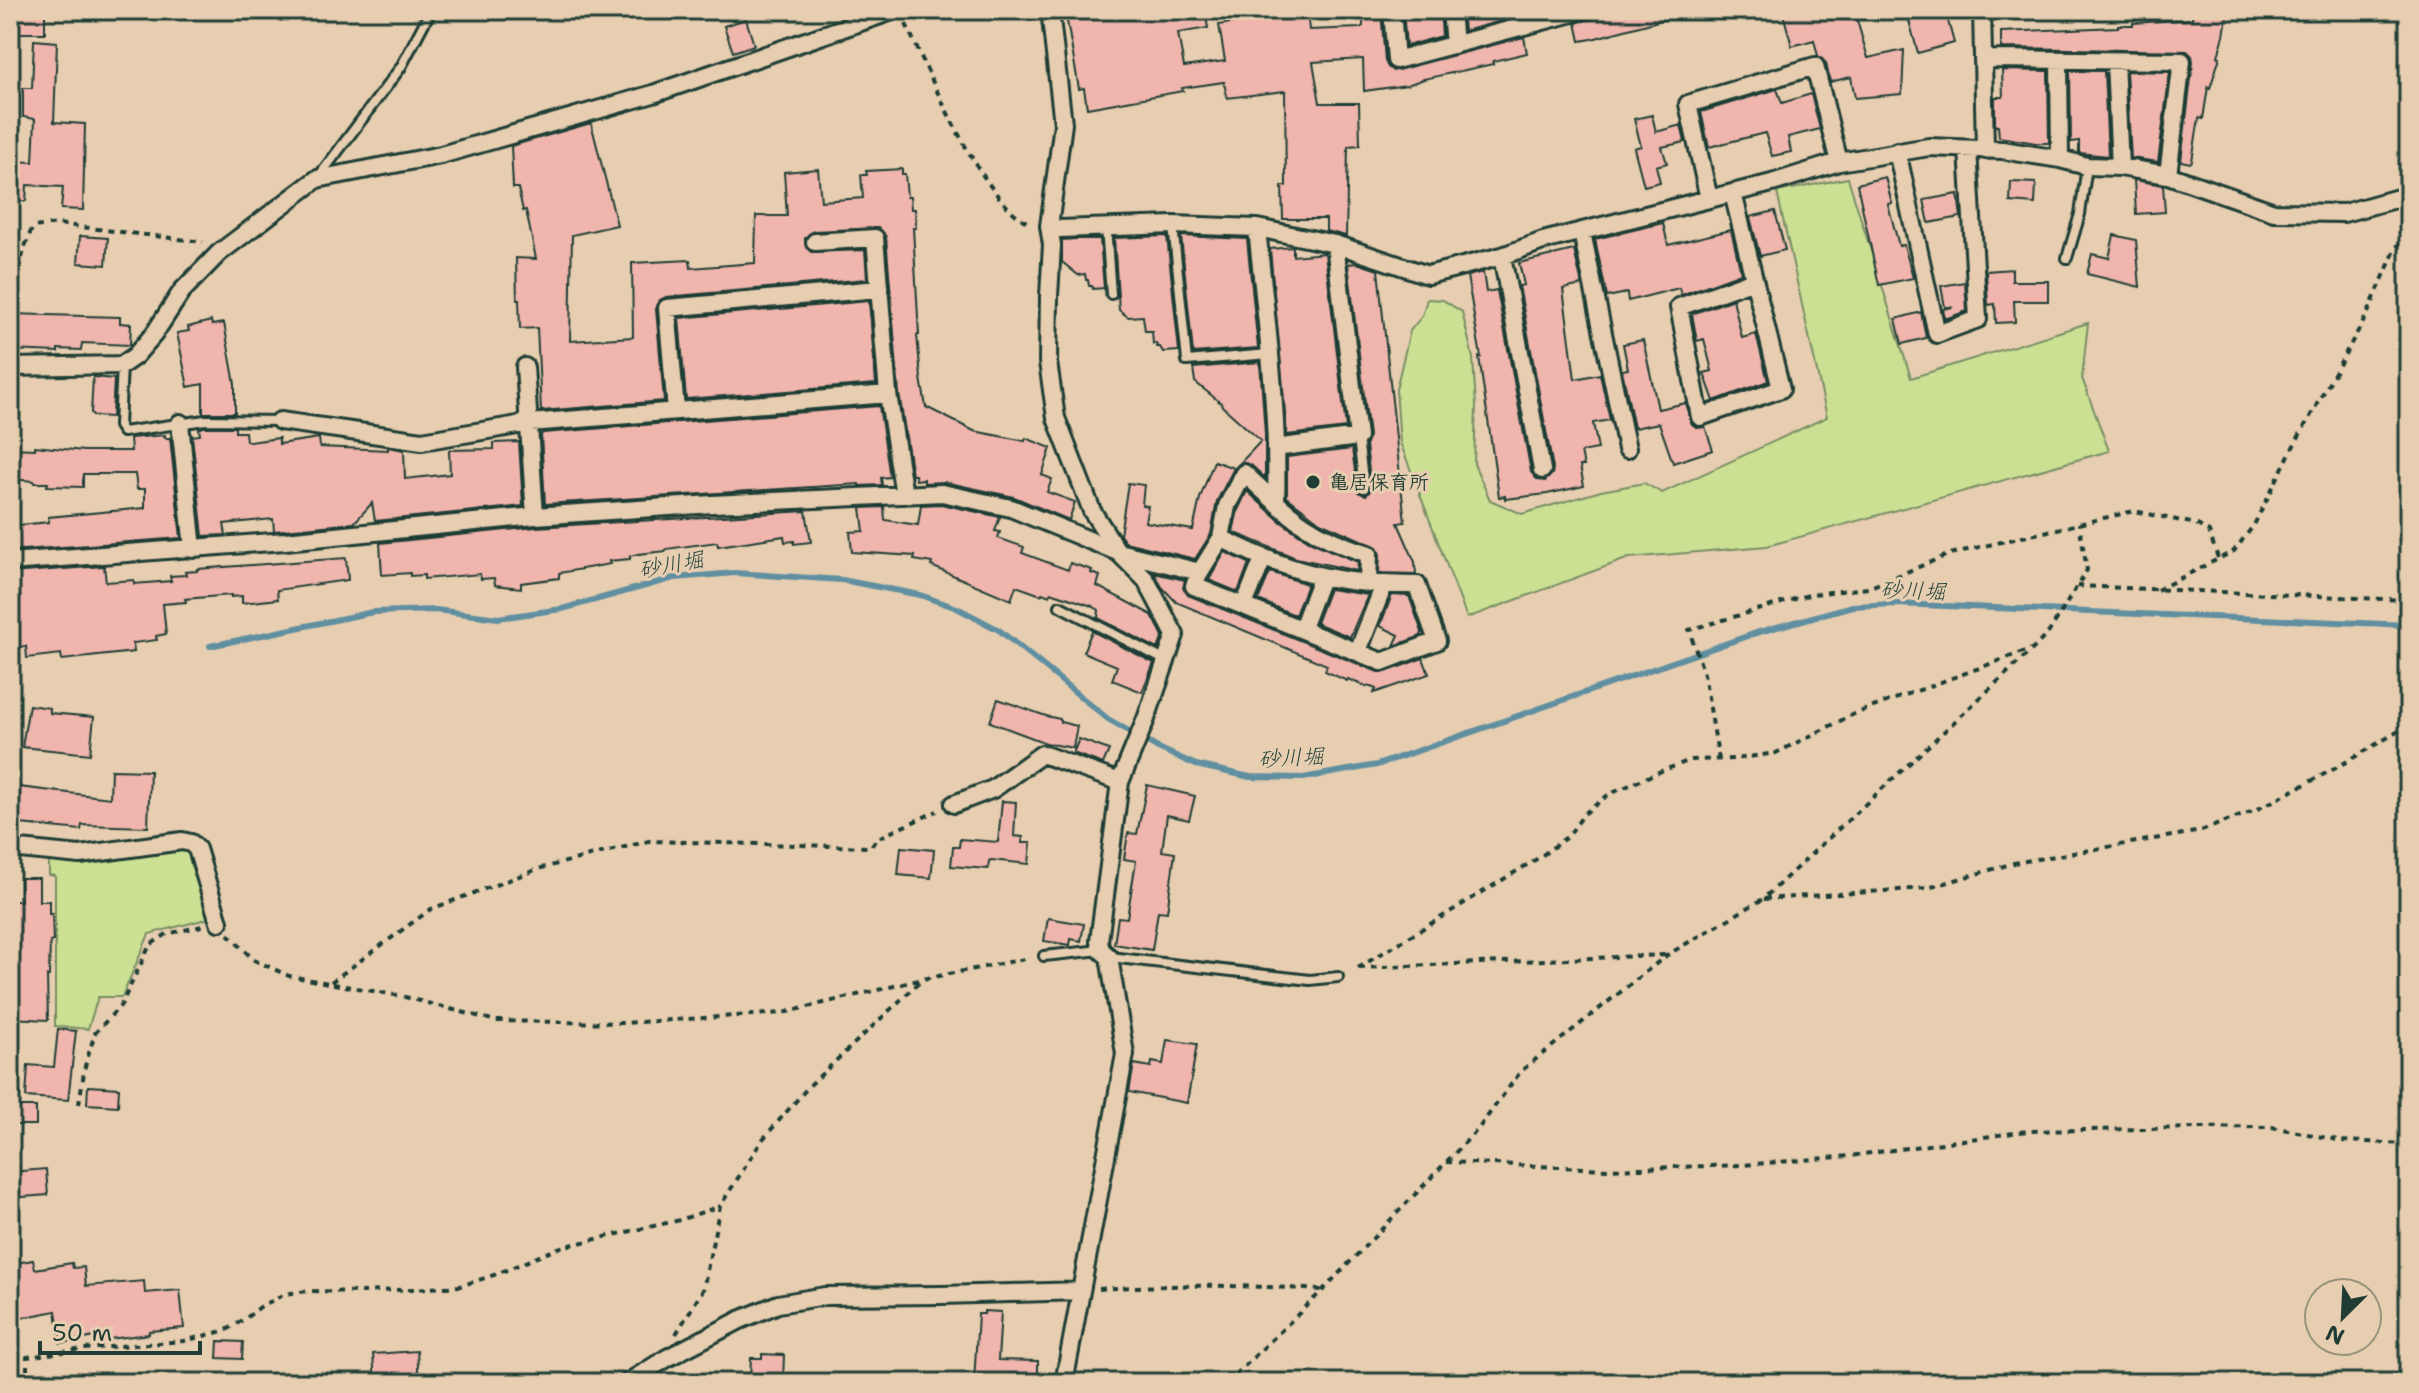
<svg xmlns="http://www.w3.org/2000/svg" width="2419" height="1393" font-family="'Shantell Sans','Klee One',sans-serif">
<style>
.green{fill:#cce094;stroke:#768e64;stroke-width:2}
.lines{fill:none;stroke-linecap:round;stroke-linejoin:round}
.stream{stroke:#5e8fa0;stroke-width:6}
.building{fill:#f0b5ad;stroke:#1f3d34;stroke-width:2}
.lane-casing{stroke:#1f3d34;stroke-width:14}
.street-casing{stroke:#1f3d34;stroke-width:22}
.path{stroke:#1f3d34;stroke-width:4;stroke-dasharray:6 6;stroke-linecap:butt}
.lane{stroke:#e8ceb0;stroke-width:8}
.street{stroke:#e8ceb0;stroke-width:16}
.poi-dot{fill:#1f3d34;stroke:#e8ceb0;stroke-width:3}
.labels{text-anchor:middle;stroke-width:6;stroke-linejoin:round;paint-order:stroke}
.poi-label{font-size:20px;font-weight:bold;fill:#1f3d34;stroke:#e8ceb0;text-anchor:start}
.water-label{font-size:22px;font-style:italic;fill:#24443d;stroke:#e8ceb0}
</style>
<rect width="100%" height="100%" fill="#e8ceb0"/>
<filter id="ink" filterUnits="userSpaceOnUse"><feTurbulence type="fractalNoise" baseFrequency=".0125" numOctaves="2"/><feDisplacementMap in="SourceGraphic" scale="16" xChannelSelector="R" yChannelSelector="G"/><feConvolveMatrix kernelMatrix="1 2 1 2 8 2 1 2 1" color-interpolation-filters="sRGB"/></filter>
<g filter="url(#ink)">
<path class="green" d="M 1848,178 L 1911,378 L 2088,323 L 2082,378 L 2109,451 L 1767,546 L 1629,558 L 1467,618 L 1400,442 L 1396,389 L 1410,331 L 1422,316 L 1427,299 L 1443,300 L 1462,312 L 1473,358 L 1476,407 L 1474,464 L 1490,500 L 1522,514 L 1601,491 L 1644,483 L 1662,493 L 1827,417 L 1777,192 Z
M 180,848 L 190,853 L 210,918 L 149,934 L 122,997 L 98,997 L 88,1029 L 55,1026 L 55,876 L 49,875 L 49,856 Z"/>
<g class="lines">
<path class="stream" d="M 210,646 L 373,612 L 436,610 L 498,618 L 562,609 L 674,578 L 735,573 L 842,580 L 920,595 L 957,608 L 999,630 L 1108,719 L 1158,748 L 1196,765 L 1250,777 L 1303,778 L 1377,765 L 1756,633 L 1852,606 L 1896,604 L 2409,625"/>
</g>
<path class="building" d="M 1065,10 L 1205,10 L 1208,28 L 1178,33 L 1184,67 L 1225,61 L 1219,25 L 1253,19 L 1252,10 L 1307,10 L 1309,30 L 1360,28 L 1363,26 L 1363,10 L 1381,10 L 1385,61 L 1388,67 L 1393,71 L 1524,37 L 1527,53 L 1493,61 L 1493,64 L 1424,79 L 1407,85 L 1364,91 L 1363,59 L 1313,62 L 1320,103 L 1359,103 L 1360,145 L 1348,146 L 1346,236 L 1326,231 L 1326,219 L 1283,219 L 1282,186 L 1286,186 L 1285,91 L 1227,98 L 1224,82 L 1182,88 L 1183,91 L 1087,108 L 1084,88 L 1079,89 Z
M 1403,10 L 1440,10 L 1442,36 L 1406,46 Z
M 1462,10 L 1519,10 L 1520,16 L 1464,31 Z
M 1615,10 L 1679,10 L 1680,15 L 1592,39 L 1580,41 L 1576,23 L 1599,16 L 1599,14 Z
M 1782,10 L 1854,10 L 1868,58 L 1904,50 L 1902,94 L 1855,98 L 1851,77 L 1830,82 L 1826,63 L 1818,56 L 1814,40 L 1792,46 Z
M 1906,10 L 1945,10 L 1954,43 L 1918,53 Z
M 2193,10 L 2228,10 L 2224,36 L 2218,56 L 2220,57 L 2210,88 L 2208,87 L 2203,119 L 2199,118 L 2192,161 L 2190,163 L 2181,161 L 2193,62 L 2192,56 L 2187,51 L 2001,48 L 2001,32 L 2118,27 L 2118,25 L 2133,25 L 2133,23 L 2192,19 Z
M 45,13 L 45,33 L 10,33 L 10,14 Z
M 746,19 L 754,45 L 733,52 L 724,26 Z
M 34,40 L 57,42 L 54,122 L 85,124 L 83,210 L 61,209 L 63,187 L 27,185 L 26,201 L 10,201 L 10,161 L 33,162 L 35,119 L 23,117 L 23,88 L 32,88 Z
M 2002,70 L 2048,71 L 2049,143 L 2036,143 L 1999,137 L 1998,126 L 1995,126 L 1995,97 L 2003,97 Z
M 2070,71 L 2104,71 L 2108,156 L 2079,153 L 2079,141 L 2071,142 Z
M 2126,71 L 2170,72 L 2158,162 L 2131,158 Z
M 1777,89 L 1782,103 L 1811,94 L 1820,129 L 1788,137 L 1791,152 L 1772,156 L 1765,133 L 1709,147 L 1701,112 Z
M 1652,115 L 1656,132 L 1681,125 L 1685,142 L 1662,147 L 1667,163 L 1656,166 L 1660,182 L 1644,186 L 1634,148 L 1641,146 L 1634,119 Z
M 591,123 L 617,225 L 572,235 L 570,341 L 633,337 L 632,263 L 690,260 L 691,268 L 755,263 L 756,216 L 787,216 L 784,172 L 818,169 L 821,201 L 863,198 L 861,175 L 867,175 L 866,171 L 902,169 L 902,174 L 905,174 L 907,197 L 910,197 L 911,209 L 915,209 L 916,228 L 913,228 L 919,335 L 917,335 L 921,378 L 926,407 L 974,431 L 1025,441 L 1026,438 L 1051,448 L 1042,475 L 1052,479 L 1047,492 L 1075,502 L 1069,520 L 1014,497 L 944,482 L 924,483 L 924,479 L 916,480 L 915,475 L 912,475 L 899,393 L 886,237 L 879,228 L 814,231 L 805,238 L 806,247 L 811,252 L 865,250 L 867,279 L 666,297 L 660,300 L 656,309 L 664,401 L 541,411 L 537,328 L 520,329 L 519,300 L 517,300 L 516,258 L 536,259 L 526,210 L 523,211 L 518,188 L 513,188 L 511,146 Z
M 1885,177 L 1892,203 L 1888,204 L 1899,246 L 1904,245 L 1913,278 L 1879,285 L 1857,184 Z
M 2134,180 L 2163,185 L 2165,212 L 2136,214 Z
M 2011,182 L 2036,183 L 2035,204 L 2010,202 Z
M 1958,194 L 1961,217 L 1929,223 L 1924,200 Z
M 1775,211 L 1785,250 L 1760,256 L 1750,217 Z
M 1663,223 L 1668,245 L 1731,230 L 1741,273 L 1681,295 L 1679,288 L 1628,301 L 1627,293 L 1607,297 L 1595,239 Z
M 2114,235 L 2136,240 L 2140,287 L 2087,274 L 2092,254 L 2109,258 Z
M 80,236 L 108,238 L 106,265 L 78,263 Z
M 1167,236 L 1179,351 L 1163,352 L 1160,347 L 1157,347 L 1156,343 L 1153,344 L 1152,331 L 1145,331 L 1143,316 L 1128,317 L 1119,310 L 1114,238 Z
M 1181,236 L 1247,239 L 1258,348 L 1193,353 Z
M 1076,239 L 1100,239 L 1104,288 L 1093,289 L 1092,286 L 1089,286 L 1088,280 L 1086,280 L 1085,274 L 1078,275 L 1062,262 L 1062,240 Z
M 1293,247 L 1293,256 L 1325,253 L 1346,428 L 1287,435 L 1270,249 Z
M 1574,250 L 1582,285 L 1563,289 L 1575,379 L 1600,374 L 1610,420 L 1593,423 L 1598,449 L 1581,452 L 1584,466 L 1580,466 L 1584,486 L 1547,494 L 1505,499 L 1505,496 L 1499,497 L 1479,357 L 1481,357 L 1467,276 L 1483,272 L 1486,292 L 1497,290 L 1531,472 L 1538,480 L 1545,481 L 1552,474 L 1553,468 L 1519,286 L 1524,285 L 1519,263 Z
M 1357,263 L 1378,270 L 1405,522 L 1398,523 L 1415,562 L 1416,574 L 1379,573 L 1380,554 L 1377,547 L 1320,522 L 1287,497 L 1287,457 L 1352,449 L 1358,492 L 1366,495 L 1371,490 L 1366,444 L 1369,436 L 1348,264 Z
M 2012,269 L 2012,281 L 2048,281 L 2048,301 L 2014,301 L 2015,322 L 1996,323 L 1995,304 L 1988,305 L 1986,271 Z
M 1965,282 L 1967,311 L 1945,319 L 1943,309 L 1953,307 L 1945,307 L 1941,286 Z
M 1733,299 L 1742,338 L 1756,334 L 1768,381 L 1714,401 L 1704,373 L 1712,371 L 1704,339 L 1697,341 L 1692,314 Z
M 869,301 L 876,384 L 686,399 L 679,318 Z
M 1921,312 L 1926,338 L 1902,344 L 1896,319 Z
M 10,314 L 120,317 L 120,323 L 131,324 L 130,345 L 82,343 L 81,350 L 58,349 L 58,352 L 10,350 Z
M 211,321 L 212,325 L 224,323 L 235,384 L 235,413 L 203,413 L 203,384 L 188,387 L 177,333 L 189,331 L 188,327 Z
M 1643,340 L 1658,409 L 1686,403 L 1692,424 L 1698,428 L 1705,427 L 1713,450 L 1673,463 L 1659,423 L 1634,428 L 1622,370 L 1628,369 L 1623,344 Z
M 1260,362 L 1265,434 L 1265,478 L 1251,465 L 1240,463 L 1261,441 L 1222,406 L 1221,403 L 1195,382 L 1193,368 Z
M 93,377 L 114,379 L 112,417 L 94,416 L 91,413 Z
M 879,406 L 890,477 L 881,478 L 882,485 L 859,486 L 859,484 L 545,504 L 541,435 L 543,433 Z
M 203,427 L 235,427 L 235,432 L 245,432 L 246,441 L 250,442 L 279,438 L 279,444 L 319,438 L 320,447 L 388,450 L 388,447 L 404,450 L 405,479 L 450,474 L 449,450 L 494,449 L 494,443 L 519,442 L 523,506 L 375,521 L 372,503 L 354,523 L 274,531 L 273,519 L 224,524 L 226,535 L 203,536 L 192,436 L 200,435 L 199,429 Z
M 165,435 L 165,438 L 170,438 L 181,538 L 10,551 L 10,526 L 49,522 L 48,517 L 145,508 L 145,489 L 137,489 L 135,474 L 83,474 L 83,487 L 47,486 L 48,483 L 34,483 L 34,481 L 10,479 L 10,448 L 35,449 L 35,446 L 84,451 L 131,451 L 130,438 Z
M 1214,461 L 1234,468 L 1217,501 L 1211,534 L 1195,559 L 1125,542 L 1120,535 L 1128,483 L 1144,485 L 1142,505 L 1148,506 L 1145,522 L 1193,530 L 1200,498 Z
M 1247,491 L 1280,521 L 1309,541 L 1358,562 L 1357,571 L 1296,558 L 1233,532 L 1238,510 Z
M 941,504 L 1000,517 L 995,531 L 1000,532 L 998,538 L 1024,547 L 1022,553 L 1068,570 L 1070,563 L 1092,570 L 1091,573 L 1100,576 L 1097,586 L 1152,615 L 1163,636 L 1158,649 L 1098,618 L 1099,610 L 1092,606 L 1051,592 L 1050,596 L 1042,593 L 1041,595 L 1016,586 L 1011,600 L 931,566 L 932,563 L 914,560 L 915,556 L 852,552 L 850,532 L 864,531 L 861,508 L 884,507 L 885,520 L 918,525 L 921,505 Z
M 806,511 L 811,542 L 794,544 L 794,541 L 785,542 L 784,536 L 718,546 L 717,542 L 666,549 L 666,551 L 638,554 L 630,556 L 630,559 L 609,561 L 610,564 L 559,573 L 559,578 L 521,583 L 521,588 L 495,585 L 494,578 L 481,579 L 480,574 L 424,579 L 424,575 L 410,576 L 410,573 L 382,575 L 380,543 L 536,527 Z
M 1225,552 L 1249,563 L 1238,592 L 1209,580 Z
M 346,558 L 348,580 L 277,590 L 278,599 L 242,603 L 242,596 L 231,597 L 231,595 L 185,599 L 186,602 L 163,604 L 166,634 L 156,636 L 157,640 L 133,643 L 134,652 L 62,660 L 61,654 L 27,658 L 26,646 L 10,648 L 10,573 L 104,566 L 106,582 L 134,580 L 134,584 L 171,581 L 170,576 L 186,575 L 185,572 L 197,571 L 197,569 Z
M 1270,572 L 1307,584 L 1295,615 L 1258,600 Z
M 1154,573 L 1185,580 L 1183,588 L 1190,596 L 1378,672 L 1386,672 L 1423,658 L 1429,674 L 1374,693 L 1376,689 L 1368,686 L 1367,687 L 1348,679 L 1347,681 L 1325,671 L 1327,665 L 1176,602 L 1162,587 Z
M 1329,589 L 1368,595 L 1350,637 L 1316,623 Z
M 1392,595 L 1409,596 L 1422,632 L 1421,636 L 1394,646 L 1399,635 L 1380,626 Z
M 1092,631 L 1154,663 L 1142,692 L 1112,680 L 1117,666 L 1083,652 Z
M 998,699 L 1046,716 L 1060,719 L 1060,722 L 1077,726 L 1073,748 L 1046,743 L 990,722 Z
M 29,705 L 50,708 L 50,713 L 94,717 L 90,754 L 22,747 Z
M 1079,739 L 1109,750 L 1103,764 L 1073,753 Z
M 111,770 L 150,771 L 148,827 L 82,825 L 81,830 L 10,823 L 10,786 L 110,798 Z
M 1147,785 L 1195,796 L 1189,820 L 1167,815 L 1162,851 L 1175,853 L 1167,912 L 1158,911 L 1152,950 L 1114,944 L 1118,917 L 1127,918 L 1136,861 L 1124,859 L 1128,833 L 1137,834 Z
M 1002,801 L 1016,802 L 1014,836 L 1023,837 L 1022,843 L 1031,843 L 1029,864 L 991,860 L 989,861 L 988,869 L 951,866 L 953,847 L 959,847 L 960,839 L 998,842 Z
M 901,847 L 934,850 L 931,878 L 898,875 Z
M 20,878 L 39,878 L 39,901 L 49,901 L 49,914 L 52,914 L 53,941 L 50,942 L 49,976 L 47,976 L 48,1020 L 10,1018 L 10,901 L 21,901 Z
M 1048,918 L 1084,924 L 1081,941 L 1071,939 L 1070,945 L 1044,941 Z
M 58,1029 L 76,1031 L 68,1100 L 26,1097 L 28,1065 L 54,1067 Z
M 1167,1040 L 1197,1044 L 1187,1103 L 1129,1092 L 1134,1064 L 1151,1067 L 1152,1062 L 1163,1064 Z
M 88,1086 L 119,1088 L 118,1106 L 87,1104 Z
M 10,1107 L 36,1107 L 36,1125 L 10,1125 Z
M 46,1169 L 48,1195 L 10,1198 L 10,1172 Z
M 33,1260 L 35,1269 L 72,1263 L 73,1268 L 84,1267 L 86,1286 L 144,1281 L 145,1293 L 180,1290 L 184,1328 L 149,1331 L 149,1334 L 102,1340 L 101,1336 L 61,1343 L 56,1311 L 10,1320 L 10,1264 Z
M 984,1311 L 1001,1312 L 998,1360 L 1038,1361 L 1038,1383 L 974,1383 L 978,1314 L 984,1314 Z
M 218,1341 L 243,1342 L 242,1359 L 217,1358 Z
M 417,1351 L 419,1383 L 375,1383 L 373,1354 Z
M 762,1354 L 784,1355 L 783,1383 L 750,1381 L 751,1358 L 762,1358 Z"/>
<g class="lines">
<g class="lane-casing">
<path id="lane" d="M 320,175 L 401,67 L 431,10
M 1173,225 L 1187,361 L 1269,354
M 1106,227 L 1111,294
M 2067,258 L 2080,214 L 2087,166
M 122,365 L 119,426 L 123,432 L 205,420 L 280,421
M 1358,438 L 1364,488
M 1060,606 L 1166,661
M 1044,956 L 1101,950
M 1110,957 L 1310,980 L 1338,977"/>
</g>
<g class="street-casing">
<path id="street" d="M 1050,10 L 1063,124 L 1049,226 L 1052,245 L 1049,296 L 1048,362 L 1056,418 L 1092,511 L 1118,552 L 1146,580 L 1175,635 L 1146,719 L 1120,782 L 1099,941 L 1101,950 L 1109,957 L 1125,1054 L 1064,1383
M 1392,10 L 1396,60 L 1584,10
M 1451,10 L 1454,45
M 1982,10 L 1985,150
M 1983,59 L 2182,61 L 2168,175
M 2059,61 L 2060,159
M 2115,62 L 2120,167
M 1897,151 L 1937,334 L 1978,319 L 1968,149
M 1733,193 L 1781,389 L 1700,417 L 1679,307 L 1754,280
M 1709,199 L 1688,104 L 1815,66 L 1839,162
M 1049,226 L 1060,229 L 1173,225 L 1257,228 L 1335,244 L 1428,275 L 1502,256 L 1543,241 L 1772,183 L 1839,162 L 1929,147 L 2002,150 L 2060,159 L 2087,166 L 2120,167 L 2168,175 L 2274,212 L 2344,213 L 2409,195
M 1257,228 C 1266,319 1279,411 1276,502
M 1582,232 L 1627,449
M 815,242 L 875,238 L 888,394 L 904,495
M 1502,256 L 1542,470
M 10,367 L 122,365 L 135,356 L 154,334 L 182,291 L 219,253 L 317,179 L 441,155 L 653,94 L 895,10
M 525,367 L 535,516
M 676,411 L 667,308 L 878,289
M 280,421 L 422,441 L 530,423 L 888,394
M 180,423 L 193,549
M 1275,448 L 1358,437 L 1335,244
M 10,562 L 285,541 L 535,516 L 713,504 L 942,493 L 1011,508 L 1118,552 L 1200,572 L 1194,586 L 1382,662 L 1437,641 L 1417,585 C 1339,585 1290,573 1221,538
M 1200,572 L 1221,538 L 1227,506 L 1244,473 C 1288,514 1309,536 1369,554 L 1368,584
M 1244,605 L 1263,559
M 1302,628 L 1321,578
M 1358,651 L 1384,585
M 954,804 L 993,789 L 1042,754 L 1120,782
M 10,848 L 80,855 L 182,841 L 191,843 L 197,849 L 219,922
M 627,1383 L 667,1358 L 740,1320 L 778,1304 L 825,1296 L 942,1295 L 1081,1291"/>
</g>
<path class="path" d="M 906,24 C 929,72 983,205 1031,224
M 10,292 C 21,271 22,248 33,227 L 57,224 L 203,242
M 2077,586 L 2409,600
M 2157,590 L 2234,551 L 2254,525 L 2293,447 L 2367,315 L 2396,248 L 2409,231
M 1719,760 L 1704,674 L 1689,630 L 1812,594 L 1868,588 L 1950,554 L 2134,511 L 2196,524 L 2209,532 L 2218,558
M 1764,899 L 1928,888 L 2014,863 L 2201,831 L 2256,810 L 2334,769 L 2409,725
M 228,934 L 254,960 L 289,976 L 401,996 L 496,1021 L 623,1023 L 783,1013 L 923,979 L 1030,958
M 1358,968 L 1540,857 L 1568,836 L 1584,814 L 1608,795 L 1656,773 L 1691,760 L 1735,759 L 1776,753 L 1854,714 L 2031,649
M 1359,968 L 1665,955
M 331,982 L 431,909 L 538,869 L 649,841 L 871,847 L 876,839 L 937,811
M 79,1104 L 85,1066 L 95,1033 L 121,1005 L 150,945 L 167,934 L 202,926
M 1446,1162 L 1607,1169 L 1744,1165 L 1850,1156 L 2027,1131 L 2257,1127 L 2272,1127 L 2343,1141 L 2409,1144
M 1099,1289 C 1173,1284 1247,1285 1322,1290
M 676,1334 L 703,1290 L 720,1206 L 763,1139 L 809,1086 L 923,979
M 27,1383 L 27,1357 L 84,1349 L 184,1341 L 227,1330 L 246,1318 L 260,1307 L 285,1294 L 308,1291 L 364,1292 L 460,1286 L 494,1275 L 561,1247 L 680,1220 L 720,1206
M 1227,1383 L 1323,1290 L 1478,1129 L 1521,1071 L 1667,955 L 1763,899 L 2034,648 L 2049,632 L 2087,570 L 2079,523"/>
<use href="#lane" class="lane"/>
<use href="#street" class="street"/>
</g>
</g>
<circle class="poi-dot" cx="1313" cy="482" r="8"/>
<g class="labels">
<g class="poi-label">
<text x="1329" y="489">亀居保育所</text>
</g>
<g class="water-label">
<text transform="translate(671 564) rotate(-10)" y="8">砂川堀</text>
<text transform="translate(1913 590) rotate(2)" y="8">砂川堀</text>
<text transform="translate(1291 757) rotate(-3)" y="8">砂川堀</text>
</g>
</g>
<rect width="2419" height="1393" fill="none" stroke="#e8ceb0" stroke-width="40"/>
<rect x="20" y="20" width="2379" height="1353" fill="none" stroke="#1f3d34" stroke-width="3" filter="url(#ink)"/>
<g transform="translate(2343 1317) rotate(204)"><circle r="38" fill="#e8ceb0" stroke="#98947e" stroke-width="2"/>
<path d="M0-6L14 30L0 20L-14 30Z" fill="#1f3d34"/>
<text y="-12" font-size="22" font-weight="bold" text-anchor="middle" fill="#1f3d34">N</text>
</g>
<path d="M40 1341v12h160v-12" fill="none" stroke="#1f3d34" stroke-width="4"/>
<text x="52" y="1341" font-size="24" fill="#1f3d34" stroke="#e8ceb0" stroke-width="6" paint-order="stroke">50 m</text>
</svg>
